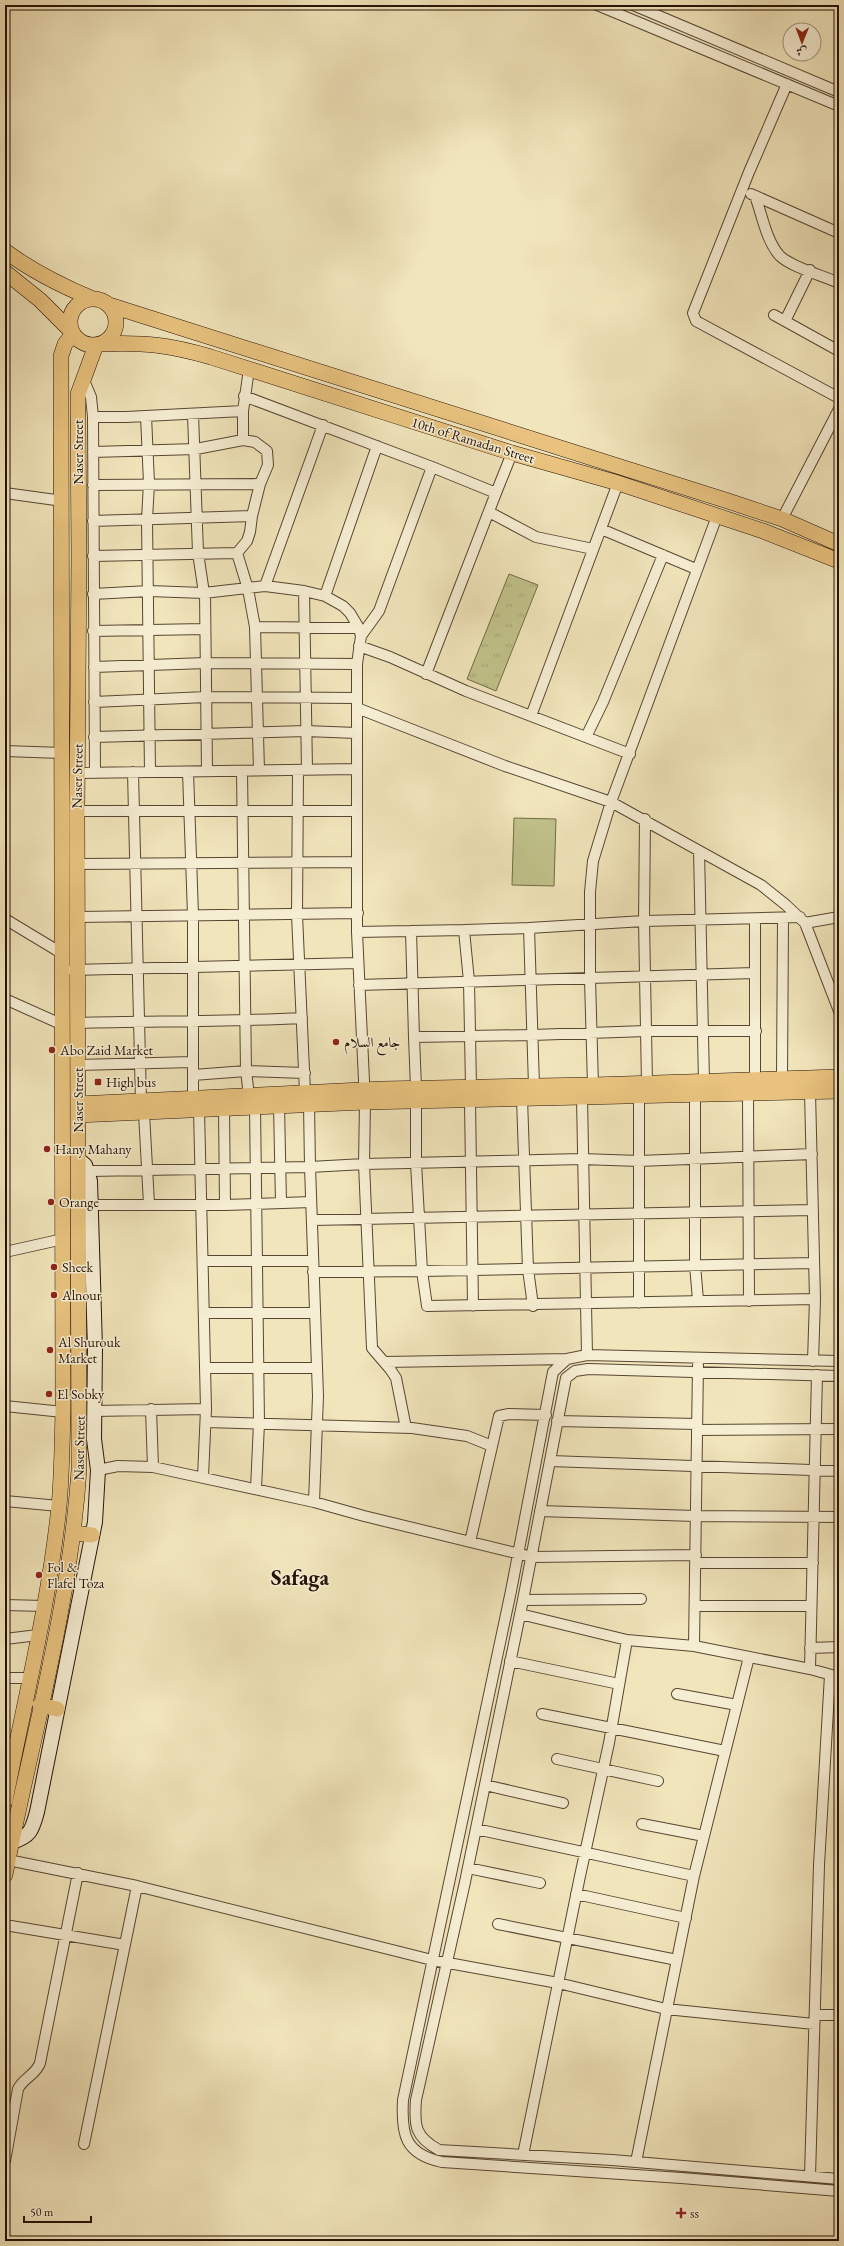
<svg xmlns="http://www.w3.org/2000/svg" width="844" height="2246" font-family="'EB Garamond',Amiri,serif">
<style>
.grass{fill:#c1c28b;stroke:#736a48}
.park{fill:url(#park-tufts);stroke:#736a48}
.lines{fill:none;stroke-linecap:round;stroke-linejoin:round}
.street-casing{stroke:#584632;stroke-width:12}
.secondary-casing{stroke:#251105;stroke-width:16}
.primary-casing{stroke:#251105;stroke-width:16}
.street{stroke:#f6eed3;stroke-width:10}
.secondary{stroke:#f6eed3;stroke-width:14}
.primary{stroke:#e8c27e;stroke-width:15}
.poi-dot{fill:#8f2418;stroke:#f6eed3;stroke-width:1.5}
.labels{text-anchor:middle;stroke-width:3;stroke-linejoin:round;paint-order:stroke}
.street-label{font-size:14px;fill:#251105;stroke:#f6eed3}
.poi-label{font-size:14px;fill:#251105;stroke:#f6eed3;text-anchor:start}
.town-label{font-size:22px;font-weight:bold;fill:#251105;stroke:#f6eed3}
</style>
<defs>
<pattern id="park-tufts" width="24" height="20" patternUnits="userSpaceOnUse"><rect width="24" height="20" fill="#c1c28b"/><path d="M3 7l-1-3M5 7V3M7 7l1-3M15 17l-1-3M17 17v-4M19 17l1-3" fill="none" stroke="#a6a676"/></pattern>
</defs>
<rect width="100%" height="100%" fill="#f1e5bb"/>
<filter id="stains"><feTurbulence type="fractalNoise" baseFrequency=".005" numOctaves="4"/><feColorMatrix values="0 0 0 0 .2 0 0 0 0 .09 0 0 0 0 .02 0 0 0 .5 -.17"/></filter>
<radialGradient id="worn" r=".72"><stop offset=".6" stop-color="#630" stop-opacity="0"/><stop offset="1" stop-color="#630" stop-opacity=".3"/></radialGradient>
<path class="grass" d="M 514,818 L 556,819 L 554,886 L 512,885 Z"/>
<path class="park" d="M 509,574 L 538,585 L 496,691 L 467,679 Z"/>
<g class="lines">
<g class="street-casing">
<path id="street" d="M 597,5 L 839,106
M 633,5 L 839,92
M 787,84 L 749,172 L 693,313 L 696,321 L 839,398
M 751,194 L 839,233
M 755,196 C 762,214 766,241 780,256 C 791,267 824,276 839,283
M 774,315 L 839,351
M 785,321 L 810,270
M 83,378 L 91,397 L 93,417 L 95,773
M 244,396 L 432,467 L 496,493 L 512,453
M 193,414 L 198,553 L 204,593
M 146,416 L 149,483 L 147,520 L 150,772
M 93,417 L 126,417 L 243,411 L 249,369
M 243,440 L 243,411
M 93,452 L 196,449 L 243,440 L 255,442 L 267,451 L 268,465 L 260,484 L 252,516 L 250,532 L 247,541 L 237,553
M 93,485 L 260,484
M 5,493 L 63,501
M 489,512 L 536,537 L 593,549
M 782,519 L 839,409
M 93,521 L 252,516
M 601,529 L 696,569
M 93,556 L 237,553 L 248,589 L 255,627 L 259,770
M 265,586 L 323,425
M 304,591 L 307,769
M 205,593 L 207,771
M 93,594 L 149,591 L 204,593 L 265,586 L 304,591 L 325,596 L 343,606 L 350,613 L 359,628 L 361,636 L 357,664 L 357,932 L 365,1102 L 364,1164 L 310,1167 L 318,1396 L 314,1502
M 325,596 L 377,446
M 255,627 L 359,628
M 93,631 L 205,629
M 361,636 L 379,611 L 432,467
M 359,646 L 390,657 L 466,691 L 630,754
M 94,667 L 206,663 L 357,664
M 426,674 L 496,493
M 94,702 L 206,697 L 357,698
M 357,708 L 505,766 L 611,802 L 761,885 L 786,905 L 805,923 L 839,1011
M 531,716 L 618,483
M 94,737 L 306,731 L 356,733
M 586,737 L 603,702 L 663,555
M 5,751 L 62,753
M 298,770 L 297,915 L 305,1092
M 242,771 L 246,1071 L 249,1096
M 133,772 L 141,1102
M 188,772 L 193,915 L 193,1099
M 78,773 L 356,769
M 77,811 L 356,811
M 645,819 L 644,921 L 647,1084
M 699,851 L 704,1081
M 78,864 L 356,862
M 78,917 L 358,913
M 5,919 L 63,954
M 805,923 L 839,917
M 464,930 L 529,928
M 357,932 L 411,931
M 72,970 L 358,963
M 359,985 L 754,973
M 5,999 L 63,1025
M 78,1023 C 153,1021 227,1022 302,1018
M 414,1037 L 411,931 L 464,930 L 469,981 L 471,1087
M 78,1065 L 193,1062
M 193,1075 L 246,1071 L 305,1073
M 782,1078 L 783,918
M 755,1079 L 755,919
M 593,1085 L 590,979 L 590,892 L 593,861 L 611,802 L 717,516
M 534,1086 L 529,928 L 644,921 L 800,917
M 416,1088 L 414,1037 L 532,1035 L 646,1031 L 756,1031
M 748,1095 L 749,1301
M 639,1096 L 639,1303
M 695,1096 L 695,1265 L 698,1300
M 582,1098 L 587,1355
M 522,1099 L 528,1269 L 533,1306
M 416,1101 L 416,1163 L 422,1271 L 427,1306 L 815,1299 L 810,1092
M 470,1101 L 473,1306
M 279,1105 L 281,1203
M 255,1107 L 259,1423 L 256,1489
M 224,1109 L 225,1205
M 199,1110 L 206,1409 L 203,1477
M 144,1113 L 149,1204
M 89,1171 L 310,1167 L 309,1104
M 92,1205 L 225,1205 L 311,1202
M 312,1220 L 813,1210
M 5,1252 L 63,1239
M 203,1261 L 313,1261
M 313,1272 L 422,1271 L 814,1263
M 204,1313 L 314,1313
M 813,1361 L 815,1299
M 839,1361 L 587,1355 L 567,1359 L 553,1372 L 511,1591 L 403,2100 C 401,2135 405,2154 442,2162 L 681,2178 L 839,2191
M 384,1362 L 567,1359
M 205,1368 L 316,1368
M 839,1376 L 588,1369 L 575,1371 L 566,1378 L 523,1600 L 465,1882 L 416,2100 C 414,2126 415,2137 439,2150 L 612,2160 L 839,2179
M 5,1406 L 63,1412
M 151,1409 L 153,1467
M 94,1411 L 206,1409
M 557,1421 L 697,1424
M 206,1422 L 412,1428 L 467,1436 L 492,1446
M 406,1428 L 396,1378 L 390,1369 L 372,1348 L 364,1164 L 582,1159 L 639,1161 L 812,1154
M 697,1430 L 839,1429
M 550,1461 L 839,1471
M 98,1470 L 118,1466 L 153,1467 L 314,1502 L 364,1516 L 532,1557 L 696,1555
M 5,1501 L 59,1506
M 540,1511 L 695,1516 L 839,1517
M 470,1542 L 499,1416 L 509,1414 L 546,1415
M 696,1563 L 813,1563
M 523,1600 L 641,1599
M 5,1605 L 44,1606
M 695,1606 L 811,1606
M 520,1614 L 627,1640 L 694,1646 L 810,1669 L 839,1677
M 5,1639 L 38,1635
M 694,1646 L 698,1365
M 810,1648 L 839,1647
M 510,1661 L 619,1684
M 810,1669 L 817,1375
M 5,1678 L 29,1678
M 677,1694 L 737,1705
M 542,1714 L 725,1751
M 557,1759 L 658,1781
M 485,1785 L 563,1803
M 642,1824 L 704,1836
M 476,1829 L 694,1876
M 8,1860 L 137,1886 L 432,1960 L 558,1983 L 666,2009 L 814,2024
M 468,1868 L 540,1883
M 576,1894 L 686,1918
M 498,1924 L 677,1960
M 5,1925 L 125,1945
M 815,2015 L 839,2015
M 84,2144 L 137,1886
M 523,2155 L 580,1876 L 609,1743 L 627,1640
M 5,2161 L 18,2089 C 23,2078 36,2075 40,2063 L 78,1873
M 636,2162 L 694,1876 L 749,1657
M 810,2176 L 819,1865 L 830,1675"/>
</g>
<g class="secondary-casing">
<path id="secondary" d="M 12,1842 C 31,1836 32,1830 37,1812 L 95,1522 L 98,1470 L 94,1439 L 95,1348 L 90,1181 L 85,1165 L 78,1159"/>
</g>
<g class="primary-casing">
<path id="primary" d="M 5,251 C 32,271 62,286 93,299
M 5,272 L 40,300 L 72,332
M70 322a23 23 0 1 1 46 0a23 23 0 1 1-46 0Z
M 109,305 L 728,501 L 782,519 L 839,544
M 101,344 C 144,342 170,345 211,357 L 512,453 L 618,483 L 763,531 L 839,561
M 78,1104 L 382,1089 L 593,1085 L 839,1077
M 78,1115 L 365,1102 L 839,1091
M 74,1533 L 92,1535
M 40,1705 L 57,1709
M 5,1801 C 24,1703 49,1605 59,1506 C 62,1475 62,1443 63,1412 L 61,356 L 65,344 L 73,334
M 5,1875 C 31,1741 70,1607 79,1470 L 77,811 L 79,556 L 78,415 L 78,394 L 96,345"/>
</g>
<use href="#street" class="street"/>
<use href="#secondary" class="secondary"/>
<use href="#primary" class="primary"/>
</g>
<g class="poi-dot">
<circle cx="336" cy="1042" r="4"/>
<circle cx="52" cy="1050" r="4"/>
<rect x="94" y="1078" width="8" height="8" rx="2"/>
<circle cx="47" cy="1149" r="4"/>
<circle cx="51" cy="1202" r="4"/>
<circle cx="54" cy="1267" r="4"/>
<circle cx="54" cy="1295" r="4"/>
<circle cx="50" cy="1350" r="4"/>
<circle cx="49" cy="1394" r="4"/>
<circle cx="39" cy="1575" r="4"/>
<path d="M679 2207h4v4h4v4h-4v4h-4v-4h-4v-4h4z"/>
</g>
<g class="labels">
<g class="street-label">
<text transform="translate(473 440) rotate(17)" y="5">10th of Ramadan Street</text>
<text transform="translate(78 452) rotate(-90)" y="5">Naser Street</text>
<text transform="translate(77 776) rotate(-89)" y="5">Naser Street</text>
<text transform="translate(78 1100) rotate(-90)" y="5">Naser Street</text>
<text transform="translate(79 1448) rotate(-89)" y="5">Naser Street</text>
</g>
<g class="poi-label">
<text x="344" y="1047">جامع السلام</text>
<text x="60" y="1055">Abo Zaid Market</text>
<text x="106" y="1087">High bus</text>
<text x="55" y="1154">Hany Mahany</text>
<text x="59" y="1207">Orange</text>
<text x="62" y="1272">Sheek</text>
<text x="62" y="1300">Alnour</text>
<text x="58" y="1347">Al Shurouk<tspan x="58" dy="16">Market</tspan></text>
<text x="57" y="1399">El Sobky</text>
<text x="47" y="1572">Fol &amp;<tspan x="47" dy="16">Flafel Toza</tspan></text>
<text x="690" y="2218">ss</text>
</g>
<g class="town-label">
<text x="300" y="1585">Safaga</text>
</g>
</g>
<rect width="844" height="2246" fill="none" stroke="#f1e5bb" stroke-width="20"/>
<rect x="6" y="6" width="832" height="2234" fill="none" stroke="#251105" stroke-width="2"/>
<rect x="10" y="10" width="824" height="2226" fill="none" stroke="#251105"/>
<g transform="translate(802 42) rotate(181)"><circle r="19" fill="#f6eed3" stroke="#a29681"/>
<path d="M0-3L7 15L0 10L-7 15Z" fill="#8f2418"/>
<text y="-6" font-size="11" font-weight="bold" text-anchor="middle" fill="#251105">ش</text>
</g>
<path d="M24 2216v6h67v-6" fill="none" stroke="#251105" stroke-width="2"/>
<text x="30" y="2216" font-size="12" fill="#251105" stroke="#f6eed3" stroke-width="3" paint-order="stroke">50 m</text>
<rect width="100%" height="100%" filter="url(#stains)"/>
<rect width="100%" height="100%" fill="url(#worn)"/>
</svg>
